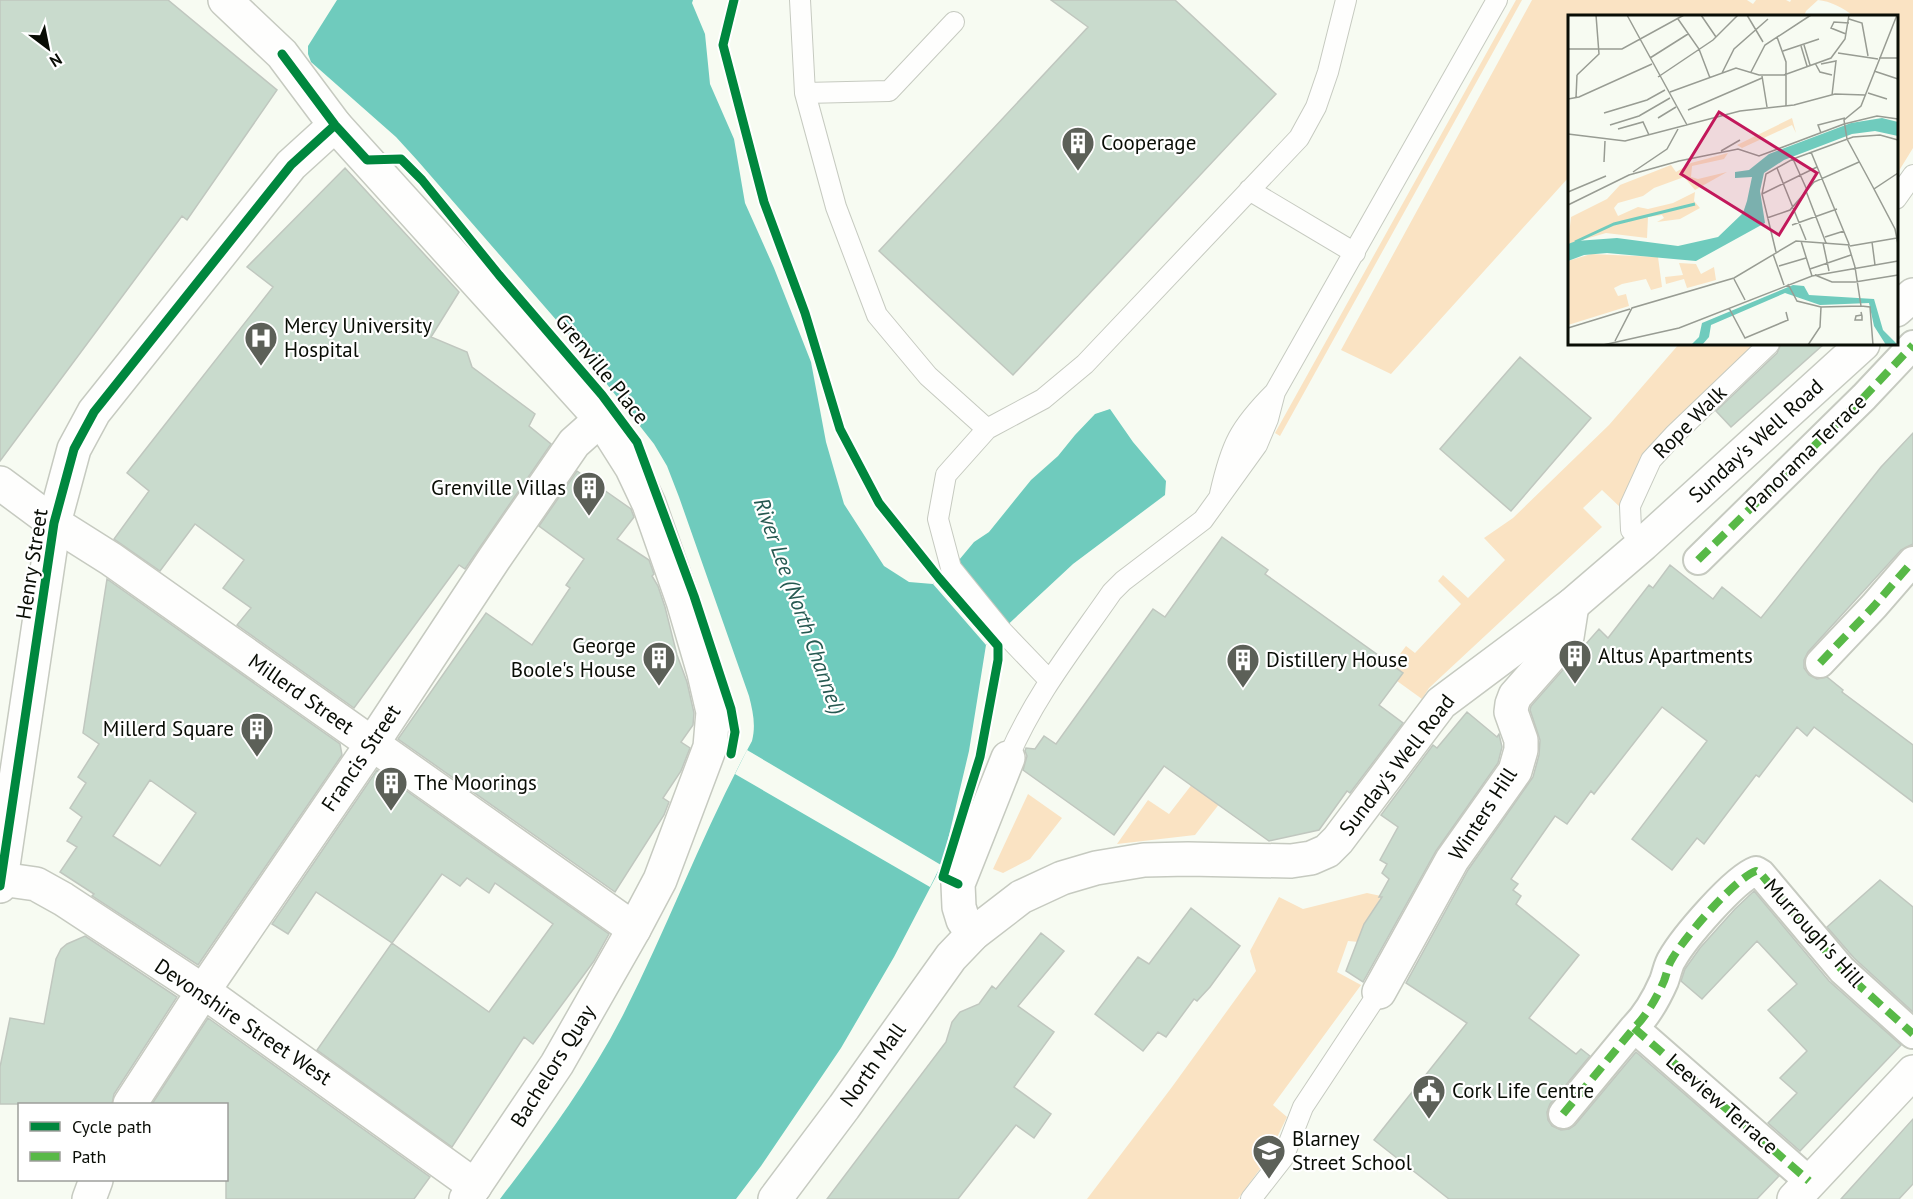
<svg xmlns="http://www.w3.org/2000/svg" width="1913" height="1199" font-family="'PT Sans',sans-serif">
<style>
.green{fill:#fae3c3}
.water{fill:#6fcbbd}
.pier{fill:#f7fbf2}
.building{fill:#c9dbcd;stroke:#c0c7bf;stroke-width:1.5;fill-rule:evenodd}
.lines{fill:none;stroke-linecap:round;stroke-linejoin:round}
.service-casing{stroke:#c6cac0;stroke-width:22}
.pedestrian-casing{stroke:#c6cac0;stroke-width:32}
.minor-casing{stroke:#c6cac0;stroke-width:36}
.tertiary-casing{stroke:#c6cac0;stroke-width:36}
.secondary-casing{stroke:#c6cac0;stroke-width:36}
.service{stroke:#fefefd;stroke-width:20}
.pedestrian{stroke:#fefefd;stroke-width:28}
.minor{stroke:#fefefd;stroke-width:33}
.tertiary{stroke:#fefefd;stroke-width:33}
.secondary{stroke:#fefefd;stroke-width:33}
.quiet{stroke:#58b947;stroke-width:8;stroke-dasharray:15 8;stroke-linecap:butt}
.cycleway-casing{stroke:#fff;stroke-width:13}
.cycleway{stroke:#00873e;stroke-width:9}
.labels{text-anchor:middle;stroke-width:4.5;stroke-linejoin:round;paint-order:stroke}
.poi-label{font-size:21px;fill:#090d05;stroke:#fff;text-anchor:start}
.street-label{font-size:21px;fill:#090d05;stroke:#fff}
.water-label{font-size:22px;font-style:italic;fill:#255951;stroke:#fff}
.inset-river{fill:none;stroke:#6fcbbd;stroke-width:3}
.inset-road{fill:none;stroke:#989c93;stroke-width:1.5}
.view{fill:#c2185b;fill-opacity:0.15;stroke:#c2185b;stroke-width:3}
.inset-edge{fill:none;stroke:#090d05;stroke-width:3}
</style>
<rect width="100%" height="100%" fill="#f7fbf2"/>
<path class="green" d="M 1516,0 L 1522,0 L 1280,436 L 1275,433 Z
M 1532,0 L 1747,0 L 1753,4 L 1756,0 L 1786,0 L 1790,2 L 1791,0 L 1913,0 L 1913,148 L 1897,174 L 1896,16 L 1853,16 C 1844,8 1830,1 1818,0 L 1806,11 L 1804,16 L 1570,16 L 1569,177 L 1391,374 L 1341,350 Z
M 1679,344 L 1760,344 L 1621,508 L 1602,490 L 1583,508 L 1602,527 L 1429,688 L 1422,699 L 1386,673 L 1406,646 L 1415,653 L 1461,604 L 1438,581 L 1443,575 L 1468,598 L 1505,560 L 1484,538 L 1513,518 L 1609,425 Z
M 1193,783 L 1220,803 L 1195,835 L 1117,844 L 1148,800 L 1169,814 Z
M 1028,794 L 1062,818 L 1030,859 L 1003,873 L 993,869 Z
M 1367,893 L 1381,896 L 1359,942 L 1348,941 L 1337,972 L 1361,985 L 1273,1105 L 1287,1117 L 1265,1162 L 1238,1199 L 1087,1199 L 1172,1087 L 1256,971 L 1250,951 L 1279,897 L 1303,909 Z"/>
<path class="water" d="M 337,0 L 693,0 L 692,3 L 705,34 L 710,84 L 734,139 L 745,203 L 774,268 L 811,362 L 826,442 L 844,504 L 884,566 L 909,582 L 933,584 L 954,566 L 974,542 L 989,532 L 1031,480 L 1058,456 L 1075,435 L 1095,414 L 1110,409 L 1133,442 L 1166,481 L 1165,495 L 1073,564 L 986,645 L 969,751 L 942,865 L 894,957 L 841,1048 L 761,1166 L 736,1199 L 500,1199 C 545,1140 590,1080 624,1013 C 669,924 704,829 752,741 C 756,725 753,712 749,696 L 679,497 L 667,466 L 654,444 L 558,322 L 417,160 L 396,137 L 311,62 L 308,54 L 308,46 Z"/>
<path class="pier" d="M 954,566 L 1007,627 L 986,645 L 933,584 Z
M 747,750 L 941,865 L 930,887 L 735,774 Z"/>
<path class="building" d="M 0,0 L 168,0 L 277,90 L 187,220 L 182,216 L 0,461 Z
M 1051,0 L 1175,0 L 1276,94 L 1013,375 L 879,251 L 1088,27 Z
M 345,168 L 459,292 L 431,337 L 467,352 L 472,367 L 535,414 L 529,426 L 551,444 L 465,569 L 459,565 L 354,708 L 237,625 L 251,608 L 223,588 L 244,560 L 195,524 L 160,571 L 114,539 L 149,491 L 127,473 L 273,287 L 247,267 Z
M 1781,344 L 1824,344 L 1731,427 L 1716,411 L 1777,353 Z
M 1520,357 L 1591,418 L 1511,511 L 1440,449 Z
M 1913,433 L 1913,544 L 1901,550 L 1808,652 L 1804,660 L 1804,668 L 1809,675 L 1817,679 L 1827,677 L 1843,690 L 1842,692 L 1913,745 L 1913,802 L 1814,727 L 1807,736 L 1797,727 L 1759,777 L 1756,775 L 1704,844 L 1697,838 L 1672,870 L 1632,839 L 1707,741 L 1662,707 L 1594,794 L 1591,791 L 1567,824 L 1555,816 L 1511,879 L 1518,884 L 1513,890 L 1521,896 L 1516,904 L 1579,955 L 1529,1018 L 1576,1054 L 1581,1049 L 1590,1056 L 1550,1104 L 1547,1112 L 1548,1120 L 1552,1126 L 1561,1130 L 1569,1129 L 1575,1125 L 1636,1052 L 1779,1176 L 1757,1199 L 1449,1199 L 1374,1140 L 1467,1023 L 1406,983 L 1468,870 L 1533,777 L 1539,755 L 1540,740 L 1530,710 L 1531,706 L 1599,629 L 1608,638 L 1649,585 L 1653,588 L 1670,565 L 1713,599 L 1722,587 L 1761,618 L 1881,467 Z
M 577,471 L 631,509 L 634,517 L 617,539 L 649,560 L 654,574 L 652,576 L 658,586 L 665,607 L 677,655 L 687,682 L 694,713 L 693,725 L 681,742 L 690,748 L 681,771 L 663,798 L 669,802 L 664,815 L 615,892 L 398,739 L 486,613 L 532,645 L 570,588 L 566,585 L 584,559 L 539,526 Z
M 1222,537 L 1268,570 L 1265,574 L 1403,673 L 1379,705 L 1403,723 L 1350,793 L 1347,791 L 1319,830 L 1269,841 L 1164,766 L 1114,835 L 1023,770 L 1027,756 L 1025,751 L 1026,748 L 1035,749 L 1044,736 L 1056,744 L 1153,609 L 1165,617 Z
M 107,579 L 340,744 L 342,755 L 198,965 L 92,896 L 94,894 L 60,872 L 77,847 L 67,841 L 82,817 L 70,808 L 86,783 L 78,777 L 99,744 L 83,733 ZM 150,780 L 196,813 L 160,866 L 113,836 Z
M 1467,712 L 1497,737 L 1499,734 L 1502,747 L 1498,763 L 1436,851 L 1363,982 L 1346,971 L 1364,924 L 1382,897 L 1379,897 L 1389,879 L 1382,873 L 1387,864 L 1380,860 L 1398,827 L 1381,815 L 1433,745 L 1437,748 Z
M 377,770 L 609,934 L 594,961 L 533,1044 L 524,1037 L 452,1147 L 317,1050 L 392,943 L 316,892 L 288,934 L 272,924 ZM 442,874 L 460,886 L 467,878 L 489,893 L 495,883 L 553,924 L 489,1012 L 392,943 Z
M 1880,880 L 1913,907 L 1913,1012 L 1854,958 L 1827,927 Z
M 1754,891 L 1829,981 L 1901,1045 L 1800,1151 L 1768,1123 L 1797,1093 L 1780,1078 L 1807,1051 L 1768,1010 L 1797,984 L 1757,941 L 1702,999 L 1681,981 L 1685,969 L 1700,948 L 1735,909 Z
M 1191,908 L 1240,946 L 1210,987 L 1197,1001 L 1194,999 L 1166,1037 L 1158,1032 L 1143,1051 L 1095,1014 L 1138,957 L 1149,964 Z
M 1041,933 L 1064,951 L 1018,1006 L 1054,1032 L 1014,1087 L 1051,1114 L 1034,1138 L 1016,1125 L 958,1199 L 827,1199 L 946,1042 L 952,1022 L 960,1012 L 979,1004 L 992,986 L 996,989 Z
M 85,936 L 177,997 L 114,1094 L 112,1104 L 0,1104 L 0,1067 L 10,1018 L 44,1024 L 56,959 L 61,949 L 67,944 Z
M 208,1018 L 430,1177 L 414,1199 L 226,1199 L 226,1104 L 152,1104 Z
M 1913,1119 L 1913,1184 L 1899,1199 L 1841,1199 Z"/>
<g class="lines">
<g class="service-casing">
<path id="service" d="M 800,0 L 805,93 L 836,207 L 877,315 L 928,376 L 987,429
M 805,93 L 889,91 L 954,22
M 1249,190 L 1355,253
M 1896,199 L 1913,175
M 1220,494 C 1231,445 1239,428 1275,392 L 1497,0
M 1643,544 L 1631,530 L 1630,506 L 1651,460 L 1674,435 L 1769,344
M 1049,680 L 1002,631 L 951,568 L 938,519 L 946,475 L 987,429 L 1043,399 L 1085,364 L 1299,138 L 1316,107 L 1328,72 L 1346,0
M 1008,758 C 1035,695 1074,647 1112,592 L 1123,581 L 1203,520 L 1257,445 L 1268,419 L 1275,392
M 1251,1199 L 1283,1158 L 1303,1107 L 1379,992"/>
</g>
<g class="pedestrian-casing">
<path id="pedestrian" d="M 1698,560 L 1864,397 L 1913,345
M 1820,663 L 1874,606 L 1913,561
M 1634,1028 L 1809,1181
M 1563,1114 L 1634,1028 C 1647,1015 1657,997 1664,981 C 1667,973 1668,965 1672,959 C 1684,938 1734,879 1756,871 L 1761,874 L 1842,970 L 1913,1034"/>
</g>
<g class="minor-casing">
<path id="minor" d="M 0,483 L 54,523 L 111,559 L 634,929
M 1,879 L 36,884 L 63,899 L 203,991 L 475,1186
M 973,934 L 963,920 L 959,907 L 958,884 L 1008,758
M 1379,992 L 1452,860 L 1515,771 L 1521,750 L 1521,740 L 1511,712 L 1512,704 L 1515,696 L 1567,637 L 1572,605
M 130,1104 L 208,984 L 372,744 L 494,559 L 574,443 L 601,419
M 89,1199 L 96,1180
M 1794,1199 L 1913,1072"/>
</g>
<g class="tertiary-casing">
<path id="tertiary" d="M 0,886 L 54,523 L 74,449 L 94,412 L 291,165 L 335,125"/>
</g>
<g class="secondary-casing">
<path id="secondary" d="M 225,0 L 282,54 L 335,125 L 601,419 L 632,468 L 649,504 L 683,601 L 704,673 L 713,712 L 710,747 L 660,880 L 634,929 L 557,1064 L 466,1199
M 1896,310 L 1913,295
M 775,1199 L 844,1107 L 951,957 L 973,934 L 1021,897 L 1062,878 L 1096,868 L 1144,860 L 1188,859 L 1291,861 L 1311,858 L 1327,851 L 1338,840 L 1441,703 L 1572,605 L 1643,544 L 1863,344"/>
</g>
<use href="#service" class="service"/>
<use href="#pedestrian" class="pedestrian"/>
<use href="#minor" class="minor"/>
<use href="#tertiary" class="tertiary"/>
<use href="#secondary" class="secondary"/>
<path class="quiet" d="M 1698,560 L 1864,397 L 1913,345
M 1820,663 L 1874,606 L 1913,561
M 1634,1028 L 1809,1181
M 1563,1114 L 1634,1028 C 1647,1015 1657,997 1664,981 C 1667,973 1668,965 1672,959 C 1684,938 1734,879 1756,871 L 1761,874 L 1842,970 L 1913,1034"/>
<g class="cycleway-casing">
<path id="cycleway" d="M 734,0 L 723,45 L 764,202 L 805,313 L 840,429 L 879,503 L 939,578 L 998,646 L 998,660 L 980,757 L 943,877 L 958,884
M 282,54 L 335,125 L 367,160 L 401,159 L 422,180 L 499,275 L 602,395 L 637,442 L 694,596 L 731,709 L 735,732 L 731,754
M 0,886 L 54,523 L 74,449 L 94,412 L 291,165 L 335,125"/>
</g>
<use href="#cycleway" class="cycleway"/>
</g>
<defs>
<g id="building-pin" transform="scale(1.725)"><path d="M0 17L-7.5 6A9.5 9.5 0 1 1 7.5 6Z" fill="#5c6058" stroke="#fff"/><path d="M-4-6H4V6H1V3H-1V6H-4ZM-2.5-4.3h1.7v1.8h-1.7ZM.8-4.3h1.7v1.8H.8ZM-2.5-1h1.7V.8h-1.7ZM.8-1h1.7V.8H.8Z" fill="#fff"/></g>
<g id="hospital-pin" transform="scale(1.725)"><path d="M0 17L-7.5 6A9.5 9.5 0 1 1 7.5 6Z" fill="#5c6058" stroke="#fff"/><path d="M-5-5h3v3.5h4V-5h3V5h-3V1.5h-4V5h-3Z" fill="#fff"/></g>
<g id="civic-pin" transform="scale(1.725)"><path d="M0 17L-7.5 6A9.5 9.5 0 1 1 7.5 6Z" fill="#5c6058" stroke="#fff"/><path d="M-.6-6.5H3V-4.5H.6V-3L4-1V1h2V6H-6V1h2V-1L-.6-3ZM-1.2 2.5V6h2.4V2.5Z" fill="#fff"/></g>
<g id="school-pin" transform="scale(1.725)"><path d="M0 17L-7.5 6A9.5 9.5 0 1 1 7.5 6Z" fill="#5c6058" stroke="#fff"/><path d="M0-5L7-2L0 1L-7-2ZM-4 1L0 2.5L4 1V4Q0 6-4 4Z" fill="#fff"/></g>
</defs>
<g fill-rule="evenodd">
<use href="#building-pin" x="1078" y="143"/>
<use href="#hospital-pin" x="261" y="338"/>
<use href="#building-pin" x="589" y="488"/>
<use href="#building-pin" x="1575" y="656"/>
<use href="#building-pin" x="659" y="658"/>
<use href="#building-pin" x="1243" y="660"/>
<use href="#building-pin" x="257" y="729"/>
<use href="#building-pin" x="391" y="783"/>
<use href="#civic-pin" x="1429" y="1091"/>
<use href="#school-pin" x="1269" y="1151"/>
</g>
<g class="labels">
<g class="poi-label">
<text x="1101" y="150">Cooperage</text>
<text x="284" y="333">Mercy University<tspan x="284" dy="24">Hospital</tspan></text>
<text x="566" y="495" text-anchor="end">Grenville Villas</text>
<text x="636" y="653" text-anchor="end">George<tspan x="636" dy="24">Boole's House</tspan></text>
<text x="1598" y="663">Altus Apartments</text>
<text x="1266" y="667">Distillery House</text>
<text x="234" y="736" text-anchor="end">Millerd Square</text>
<text x="414" y="790">The Moorings</text>
<text x="1452" y="1098">Cork Life Centre</text>
<text x="1292" y="1146">Blarney<tspan x="1292" dy="24">Street School</tspan></text>
</g>
<g class="street-label">
<text transform="translate(602 369) rotate(51)" y="7">Grenville Place</text>
<text transform="translate(1690 422) rotate(-45)" y="7">Rope Walk</text>
<text transform="translate(1756 441) rotate(-42)" y="7">Sunday's Well Road</text>
<text transform="translate(1806 453) rotate(-44)" y="7">Panorama Terrace</text>
<text transform="translate(32 564) rotate(-81)" y="7">Henry Street</text>
<text transform="translate(301 694) rotate(35)" y="7">Millerd Street</text>
<text transform="translate(361 758) rotate(-56)" y="7">Francis Street</text>
<text transform="translate(1397 765) rotate(-52)" y="7">Sunday's Well Road</text>
<text transform="translate(1483 814) rotate(-57)" y="7">Winters Hill</text>
<text transform="translate(1814 933) rotate(48)" y="7">Murrough's Hill</text>
<text transform="translate(243 1022) rotate(34)" y="7">Devonshire Street West</text>
<text transform="translate(873 1065) rotate(-55)" y="7">North Mall</text>
<text transform="translate(553 1066) rotate(-58)" y="7">Bachelors Quay</text>
<text transform="translate(1722 1104) rotate(41)" y="7">Leeview Terrace</text>
</g>
<g class="water-label">
<text transform="translate(800 606) rotate(70)" y="8">River Lee (North Channel)</text>
</g>
</g>
<g transform="translate(1568 15)">
<rect width="330" height="330" fill="#f7fbf2"/>
<path d="M 224,103 L 228,118 L 224,110 L 174,133 L 169,130 ZM 160,138 L 156,144 L 124,151 L 123,162 L 130,164 L 159,157 L 127,175 L 116,162 L 86,173 L 75,181 L 50,188 L 46,193 L 50,201 L 70,192 L 80,194 L 105,188 L 127,177 L 126,186 L 132,193 L 112,204 L 89,207 L 96,203 L 94,200 L 80,202 L 79,223 L 38,218 L 0,229 L 3,202 L 39,184 L 52,170 L 103,150 L 108,157 L 123,148 ZM 23,239 L 90,242 L 94,272 L 83,275 L 78,264 L 54,269 L 46,273 L 50,281 L 58,279 L 61,291 L 0,310 L 0,246 ZM 111,248 L 128,249 L 133,259 L 146,252 L 148,265 L 119,273 L 116,264 L 98,269 L 97,262 L 115,260 Z" fill="#fae3c3"/>
<path d="M 314,103 L 330,107 L 330,121 L 307,116 L 284,119 L 216,145 L 196,158 L 192,176 L 197,208 L 128,246 L 39,238 L 16,240 L 0,246 L 0,229 L 8,226 L 49,223 L 110,231 L 150,222 L 175,198 L 179,186 L 184,162 L 167,163 L 167,157 L 181,155 L 201,139 L 283,108 ZM 225,270 L 236,271 L 241,280 L 306,284 L 315,315 L 330,330 L 318,330 L 306,311 L 301,288 L 252,290 L 217,278 L 143,310 L 141,322 L 134,330 L 123,330 L 131,322 L 134,308 Z" fill="#6fcbbd"/>
<path class="inset-river" d="M 7,227 L 46,209 L 127,189"/>
<path class="inset-road" d="M 59,0 L 119,110M 133,0 L 148,22M 179,0 L 195,27M 110,4 L 131,34 L 142,63M 281,4 L 294,8 L 300,41M 278,19 L 263,13 L 266,7 L 281,8M 209,22 L 218,47 L 218,91M 236,30 L 242,50M 233,31 L 239,51M 0,34 L 54,34 L 116,0M 215,36 L 251,24M 270,38 L 310,44M 82,43 L 120,19M 311,43 L 330,43M 247,48 L 252,57 L 264,60M 253,49 L 268,46 L 264,80M 306,56 L 330,64M 183,57 L 197,30 L 243,0M 154,58 L 166,34 L 200,4M 9,60 L 31,39 L 28,0M 194,61 L 199,92M 90,62 L 145,25 L 170,0M 102,77 L 168,53 L 191,60 L 216,60 L 263,43 L 277,24 L 281,0M 300,78 L 319,84M 8,83 L 9,60M 0,84 L 11,82 L 84,49M 120,95 L 194,63M 36,98 L 79,85 L 97,75M 90,103 L 108,92M 276,109 L 309,101 L 330,104M 42,110 L 71,101 L 102,83M 50,114 L 75,107 L 81,120M 253,118 L 250,110 L 277,103M 0,119 L 57,126 L 172,96 L 226,90 L 267,79 L 297,80M 279,124 L 306,174M 279,124 L 276,105 L 293,91 L 329,0M 153,136 L 172,125M 243,137 L 281,229M 225,144 L 239,175M 36,147 L 37,126M 209,153 L 238,225M 65,157 L 99,134 L 110,114M 330,158 L 306,174 L 327,214 L 330,229M 238,176 L 258,228M 0,177 L 38,161M 194,179 L 249,152M 0,190 L 61,160 L 111,146 L 170,134 L 191,141 L 276,109M 199,203 L 222,195 L 246,167 L 291,147M 224,210 L 269,194M 257,222 L 276,216M 233,226 L 244,261M 304,227 L 307,250M 255,228 L 261,256M 280,229 L 287,252M 282,231 L 329,223M 208,237 L 194,179 L 198,159 L 225,144 L 285,122 L 312,120 L 330,125M 205,239 L 216,270M 211,251 L 238,243M 242,254 L 283,240M 247,260 L 264,267 L 287,267 L 330,260M 166,264 L 177,285M 220,269 L 229,286 L 253,292M 293,291 L 302,292 L 305,330M 161,293 L 177,323 L 220,305 L 218,297M 293,297 L 294,301 L 294,305 L 287,305 L 288,301 L 294,300M 0,313 L 62,294M 47,326 L 64,293 L 166,263 L 228,226 L 282,230M 35,330 L 111,313 L 244,261 L 330,246M 240,330 L 252,312 L 253,292 L 293,291 L 287,252"/>
<path class="view" d="M 151,97 L 249,158 L 211,220 L 113,159 Z"/>
<rect width="330" height="330" class="inset-edge"/>
</g>
<rect x="18" y="1103" width="210" height="78" fill="#ffffff" stroke="#9d9e9b" stroke-width="1.5"/>
<rect x="30" y="1122" width="30" height="9" fill="#00873e" stroke="#9d9e9b" stroke-width="1.5"/>
<text x="72" y="1133" font-size="18" fill="#090d05">Cycle path</text>
<rect x="30" y="1152" width="30" height="9" fill="#58b947" stroke="#9d9e9b" stroke-width="1.5"/>
<text x="72" y="1163" font-size="18" fill="#090d05">Path</text>
<g transform="translate(48 48) rotate(148)" stroke="#ffffff" stroke-width="4.5" paint-order="stroke">
<path d="M0-4.5L10 22L0 15L-10 22Z" fill="#090d05"/>
<text y="-9" font-size="16" font-weight="bold" text-anchor="middle" fill="#090d05">N</text>
</g>
</svg>
